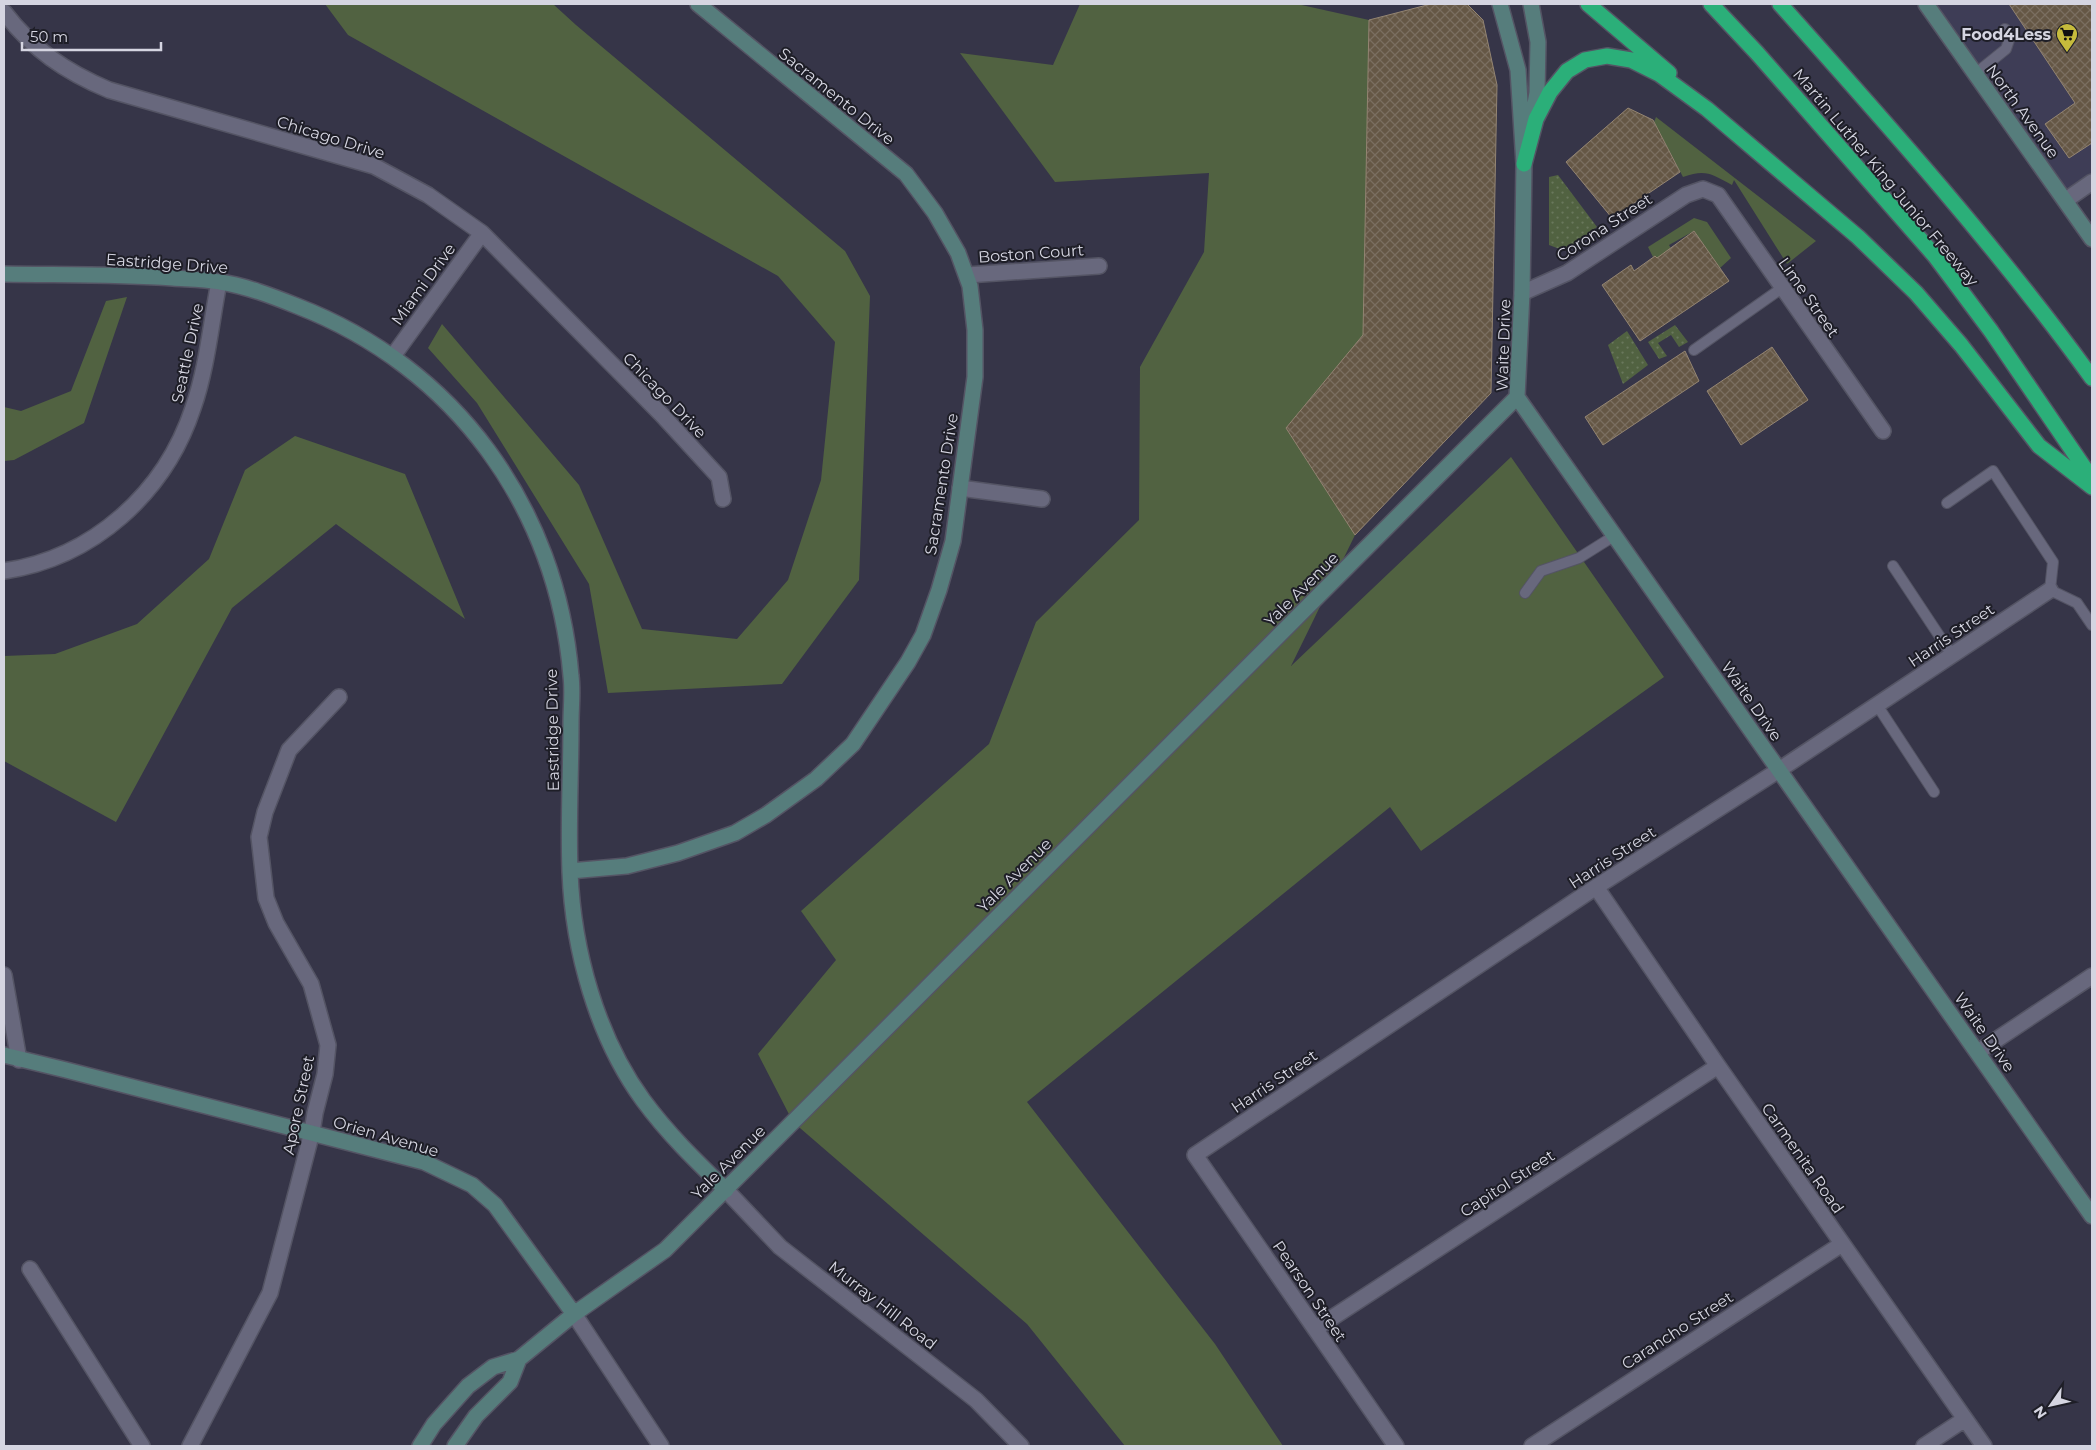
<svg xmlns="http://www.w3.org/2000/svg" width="2096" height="1450" font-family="Montserrat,sans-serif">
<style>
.built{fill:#3e3d56}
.green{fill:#516241}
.park{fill:url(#park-dots)}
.building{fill:url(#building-cross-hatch);stroke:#948572}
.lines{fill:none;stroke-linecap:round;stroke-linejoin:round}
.lane-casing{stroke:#545464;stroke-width:12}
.street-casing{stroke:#545464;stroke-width:18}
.secondary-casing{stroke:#545464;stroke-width:18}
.highway-casing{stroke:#545464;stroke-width:18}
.lane{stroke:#68687d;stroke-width:10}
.street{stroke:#68687d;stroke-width:15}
.secondary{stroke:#567d7c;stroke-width:15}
.highway{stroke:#2baf79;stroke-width:15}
.labels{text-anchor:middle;stroke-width:4;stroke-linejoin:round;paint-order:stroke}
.poi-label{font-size:16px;font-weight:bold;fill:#d5d5e1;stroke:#1e1e27;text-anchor:end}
.street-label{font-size:16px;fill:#d5d5e1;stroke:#1e1e27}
</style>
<defs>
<pattern id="park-dots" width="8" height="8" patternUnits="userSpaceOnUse" patternTransform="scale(1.25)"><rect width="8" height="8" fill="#516241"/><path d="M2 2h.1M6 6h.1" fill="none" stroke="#69785c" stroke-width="1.8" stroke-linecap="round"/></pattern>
<pattern id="building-cross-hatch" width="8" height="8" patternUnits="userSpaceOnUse" patternTransform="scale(1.25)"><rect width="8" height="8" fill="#655745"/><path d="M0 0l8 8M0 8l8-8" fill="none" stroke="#7a6e60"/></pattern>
</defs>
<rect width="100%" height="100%" fill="#363548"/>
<path class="built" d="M 1927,4 L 2092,4 L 2092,176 L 2067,193 Z"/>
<path class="green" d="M 325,4 L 553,4 L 576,25 L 845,251 L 870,296 L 859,580 L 782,684 L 608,693 L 589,584 L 477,403 L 428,348 L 442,324 L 579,485 L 642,629 L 737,639 L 788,580 L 821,480 L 835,342 L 778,276 L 348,35 Z
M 1080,4 L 1297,4 L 1369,20 L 1363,335 L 1286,428 L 1355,535 L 1291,666 L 1511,457 L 1664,677 L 1421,851 L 1390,807 L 1027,1102 L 1215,1344 L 1283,1446 L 1125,1446 L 1027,1324 L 793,1122 L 758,1054 L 836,960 L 801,911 L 989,744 L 1036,622 L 1139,520 L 1140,367 L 1204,252 L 1209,173 L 1055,182 L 960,53 L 1053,65 Z
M 1656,117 L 1816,241 L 1787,264 L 1734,180 L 1732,185 C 1711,174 1706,169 1683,177 L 1654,122 Z
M 1694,218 L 1707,222 L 1731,258 L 1720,268 L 1694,231 L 1669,245 L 1695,291 L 1673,278 L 1655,256 L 1653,257 L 1648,247 Z
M 127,297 L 84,423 L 14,460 L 4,461 L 4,407 L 21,411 L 71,391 L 106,301 Z
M 295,436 L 405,474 L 465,619 L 336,524 L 232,608 L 116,822 L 4,761 L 4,656 L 55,654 L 137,624 L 209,559 L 245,470 Z"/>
<path class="park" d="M 1558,175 L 1597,227 L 1565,251 L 1549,245 L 1549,177 Z
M 1675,325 L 1688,342 L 1679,347 L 1671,335 L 1658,343 L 1667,356 L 1659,359 L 1648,342 Z
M 1627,331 L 1648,365 L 1623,384 L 1608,345 Z"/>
<path class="building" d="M 1431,4 L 1467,4 L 1483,20 L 1497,85 L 1491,393 L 1355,535 L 1286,428 L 1363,335 L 1369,20 Z
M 2009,4 L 2092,4 L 2092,143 L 2069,158 L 2045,124 L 2075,103 Z
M 1628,108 L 1653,120 L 1680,172 L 1612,218 L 1566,162 Z
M 1694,231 L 1729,281 L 1640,341 L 1602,285 L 1631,265 L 1634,271 L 1655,256 L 1657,258 Z
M 1772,347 L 1808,400 L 1741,445 L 1707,391 Z
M 1685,351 L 1699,381 L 1603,445 L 1585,417 Z"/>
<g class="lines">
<g class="lane-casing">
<path id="lane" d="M 1975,74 L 2006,49 L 2009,40 L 2005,29
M 1694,350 L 1782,288
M 1947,503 L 1993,471 L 2053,562 L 2050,590 L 2077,603 L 2092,625
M 1893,566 L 1952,655
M 1525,593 L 1541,571 L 1579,558 L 1614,536
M 1877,705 L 1934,792"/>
</g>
<g class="street-casing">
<path id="street" d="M 4,12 C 32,49 66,72 109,90 L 374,166 L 428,195 L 482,233 L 662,415 L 719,477 L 723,499
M 2066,200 L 2092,182
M 967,275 L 1099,266
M 1522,293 L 1567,273 L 1686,195 L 1703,189 L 1718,195 L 1883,431
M 393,356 L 482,233
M 960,488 L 1042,499
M 4,571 C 93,558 165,493 193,408 C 207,368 211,323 219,282
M 1596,887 L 1718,1066 L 1984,1446
M 4,975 L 19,1060
M 1978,1052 L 2092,976
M 726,1190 L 780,1247 L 976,1400 L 1021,1446
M 30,1269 L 142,1446
M 574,1314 L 661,1446
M 1315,1329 L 1718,1066
M 190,1446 L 270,1293 L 312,1132 L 315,1113 L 325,1074 L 328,1045 L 311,984 L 276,923 L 266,898 L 259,837 L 265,812 L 289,750 L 339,697
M 1396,1446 L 1195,1155 L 1596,887 L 1779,770 L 2050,590
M 1532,1446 L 1842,1244
M 1924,1446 L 1965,1419"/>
</g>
<g class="secondary-casing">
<path id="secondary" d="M 1500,4 L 1518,70 L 1524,164 L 1522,293 L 1517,397 L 2092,1216
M 1531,4 L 1538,42 L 1537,93 L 1531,125
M 1926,4 L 2092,239
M 4,274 C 60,275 117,274 173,278 C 188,279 204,279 220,282 C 246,286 272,296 297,306 C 455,367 557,507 571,676 C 573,691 571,707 571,723 C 571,772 568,822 570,872 C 573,950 597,1037 643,1100 C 668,1134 696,1161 726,1190
M 570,871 L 627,866 L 678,853 L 735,833 L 766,815 L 816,779 L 853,744 L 908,662 L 923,635 L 939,590 L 953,541 L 975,377 L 975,330 L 970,286 L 958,253 L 935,213 L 906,174 L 698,4
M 4,1055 L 66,1070 L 424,1162 L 472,1185 L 495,1205 L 574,1314
M 420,1446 L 434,1424 L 468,1386 L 493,1367 L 519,1359 L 574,1314 L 665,1250 L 1517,397
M 455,1446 L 476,1416 L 510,1382 L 519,1359"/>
</g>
<g class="highway-casing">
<path id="highway" d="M 1588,4 L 1669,73
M 1711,4 L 1757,53 L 1935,256 L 1991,331 L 2092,479
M 1780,4 C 1888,125 1997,247 2092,378
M 1524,164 L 1536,119 L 1550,92 L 1567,71 L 1585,60 L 1607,56 L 1631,60 L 1659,74 L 1707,109 L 1858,237 L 1916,293 L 1961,345 L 2039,446 L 2092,487"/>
</g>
<use href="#lane" class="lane"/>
<use href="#street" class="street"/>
<use href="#secondary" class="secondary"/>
<use href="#highway" class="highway"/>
</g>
<defs>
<g id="supermarket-pin" transform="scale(1.125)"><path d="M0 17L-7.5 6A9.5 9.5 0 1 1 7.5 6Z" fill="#c6bb3c" stroke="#1e1e27"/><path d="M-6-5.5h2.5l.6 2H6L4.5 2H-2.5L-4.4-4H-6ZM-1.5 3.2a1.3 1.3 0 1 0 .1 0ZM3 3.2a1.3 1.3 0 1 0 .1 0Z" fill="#111"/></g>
</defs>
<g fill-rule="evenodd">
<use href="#supermarket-pin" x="2067" y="34"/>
</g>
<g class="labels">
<g class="poi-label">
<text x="2051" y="40">Food4Less</text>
</g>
<g class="street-label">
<text transform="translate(837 96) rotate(39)" y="6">Sacramento Drive</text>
<text transform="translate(2023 111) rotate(54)" y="6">North Avenue</text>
<text transform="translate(331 137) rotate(17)" y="6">Chicago Drive</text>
<text transform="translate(1886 177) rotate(50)" y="6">Martin Luther King Junior Freeway</text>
<text transform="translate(1604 227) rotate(-33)" y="6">Corona Street</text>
<text transform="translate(1031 253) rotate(-4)" y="6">Boston Court</text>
<text transform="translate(167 263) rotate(4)" y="6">Eastridge Drive</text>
<text transform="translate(423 284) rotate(-54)" y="6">Miami Drive</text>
<text transform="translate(1809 297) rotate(55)" y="6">Lime Street</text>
<text transform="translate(1503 345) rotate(-88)" y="6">Waite Drive</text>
<text transform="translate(187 353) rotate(-78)" y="6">Seattle Drive</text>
<text transform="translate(665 395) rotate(46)" y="6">Chicago Drive</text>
<text transform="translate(941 484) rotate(-81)" y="6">Sacramento Drive</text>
<text transform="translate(1301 589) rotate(-45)" y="6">Yale Avenue</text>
<text transform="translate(1951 635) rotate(-34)" y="6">Harris Street</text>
<text transform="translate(1752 701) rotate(55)" y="6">Waite Drive</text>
<text transform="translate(552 730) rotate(-91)" y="6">Eastridge Drive</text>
<text transform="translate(1612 857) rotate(-33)" y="6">Harris Street</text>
<text transform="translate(1014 875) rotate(-45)" y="6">Yale Avenue</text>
<text transform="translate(1985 1032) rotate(55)" y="6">Waite Drive</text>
<text transform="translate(1274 1081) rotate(-34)" y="6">Harris Street</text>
<text transform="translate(298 1105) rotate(-78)" y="6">Apore Street</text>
<text transform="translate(386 1136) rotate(16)" y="6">Orien Avenue</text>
<text transform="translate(1803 1158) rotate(55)" y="6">Carmenita Road</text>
<text transform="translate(728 1162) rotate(-45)" y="6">Yale Avenue</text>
<text transform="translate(1507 1183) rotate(-33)" y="6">Capitol Street</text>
<text transform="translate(1310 1291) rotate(56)" y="6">Pearson Street</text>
<text transform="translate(883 1305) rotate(38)" y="6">Murray Hill Road</text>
<text transform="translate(1677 1330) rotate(-33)" y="6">Carancho Street</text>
</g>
</g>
<rect width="2096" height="1450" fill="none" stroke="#d5d5e1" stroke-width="10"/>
<g transform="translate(2051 1405) rotate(236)" stroke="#1e1e27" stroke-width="4" paint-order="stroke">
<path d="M0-4L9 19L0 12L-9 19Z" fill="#d5d5e1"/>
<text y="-8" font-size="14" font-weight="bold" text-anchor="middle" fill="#d5d5e1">N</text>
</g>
<path d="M22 42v8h139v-8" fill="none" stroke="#d5d5e1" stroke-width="2.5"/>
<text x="30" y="42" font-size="15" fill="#d5d5e1" stroke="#1e1e27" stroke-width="4" paint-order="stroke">50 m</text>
</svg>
